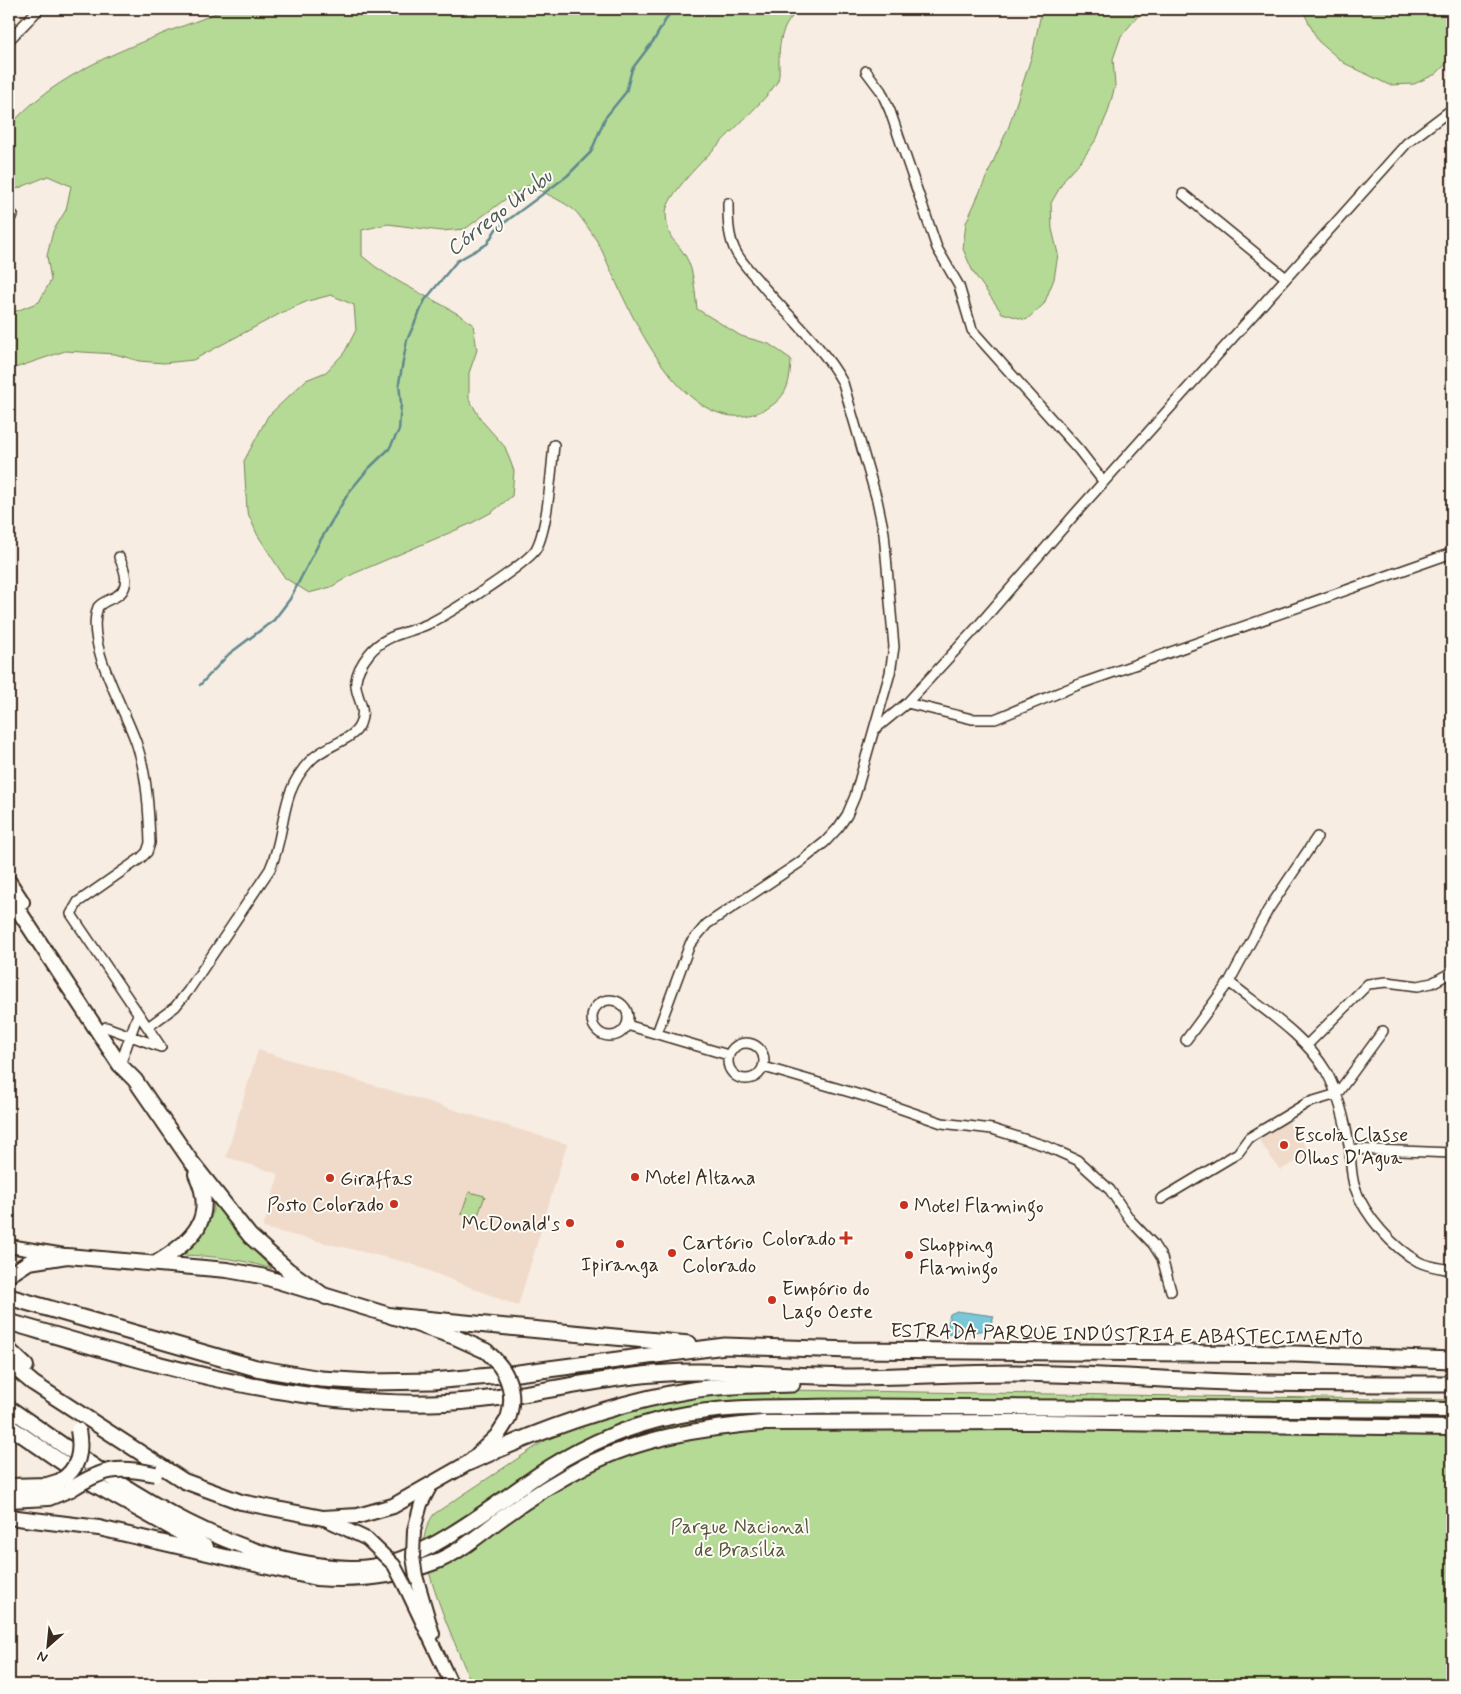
<svg xmlns="http://www.w3.org/2000/svg" width="1461" height="1694" font-family="Mynerve,sans-serif">
<style>
.built{fill:#f0dbca}
.green{fill:#b5da95;stroke:#78825a}
.water{fill:#79c7d7;stroke:#60888d}
.lines{fill:none;stroke-linecap:round;stroke-linejoin:round}
.stream{stroke:#60888d;stroke-width:2.5}
.minor-casing{stroke:#3b2a1e;stroke-width:12}
.secondary-casing{stroke:#3b2a1e;stroke-width:16}
.primary-casing{stroke:#3b2a1e;stroke-width:18}
.trunk-casing{stroke:#3b2a1e;stroke-width:19}
.minor{stroke:#fdfcf7;stroke-width:9}
.secondary{stroke:#fdfcf7;stroke-width:12}
.primary{stroke:#fdfcf7;stroke-width:14}
.trunk{stroke:#fdfcf7;stroke-width:15}
.secondary-bridge-casing{stroke:#3b2a1e;stroke-width:16;stroke-linecap:butt}
.primary-bridge-casing{stroke:#3b2a1e;stroke-width:18;stroke-linecap:butt}
.secondary-bridge{stroke:#fdfcf7;stroke-width:12}
.primary-bridge{stroke:#fdfcf7;stroke-width:14}
.poi-dot{fill:#c8321e;stroke:#fdfcf7;stroke-width:2}
.labels{text-anchor:middle;stroke-width:4;stroke-linejoin:round;paint-order:stroke}
.poi-label{font-size:20px;fill:#3b2a1e;stroke:#fdfcf7;text-anchor:start}
.street-label{font-size:20px;fill:#3b2a1e;stroke:#fdfcf7}
.park-label{font-size:20px;fill:#5a563c;stroke:#fdfcf7}
.water-label{font-size:21px;font-style:italic;fill:#4e5956;stroke:#fdfcf7}
</style>
<rect width="100%" height="100%" fill="#f7ede3"/>
<filter id="ink" filterUnits="userSpaceOnUse"><feTurbulence type="fractalNoise" baseFrequency=".02" numOctaves="2"/><feDisplacementMap in="SourceGraphic" scale="10" xChannelSelector="R" yChannelSelector="G"/><feConvolveMatrix kernelMatrix="1 2 1 2 8 2 1 2 1" color-interpolation-filters="sRGB"/></filter>
<g filter="url(#ink)">
<path class="built" d="M 258,1050 L 567,1144 L 518,1306 L 409,1263 L 263,1228 L 279,1174 L 226,1157 Z
M 1286,1118 L 1311,1154 L 1280,1170 L 1256,1136 Z"/>
<path class="green" d="M 223,9 L 799,9 C 782,26 779,39 779,63 C 779,69 780,77 777,82 C 761,110 664,187 666,214 C 668,243 674,236 686,257 C 694,270 695,293 697,309 L 741,336 L 769,344 L 791,359 C 790,382 788,397 766,409 C 685,450 627,306 603,253 C 597,239 587,226 578,214 C 570,204 542,192 529,185 L 507,198 L 465,229 L 441,231 L 388,224 L 362,230 L 362,256 C 395,285 437,298 473,324 L 477,350 L 469,373 L 469,399 L 482,421 L 505,447 L 514,471 L 512,496 L 492,512 L 470,524 L 353,574 L 331,587 L 309,593 L 285,578 L 257,534 L 247,511 L 244,461 L 268,416 L 306,380 L 326,372 L 344,353 L 356,330 L 354,305 L 331,295 L 308,301 L 285,311 L 193,360 L 164,363 L 139,361 L 115,354 L 65,351 L 9,370 L 9,314 L 39,302 L 51,280 L 47,256 L 53,231 L 66,210 L 71,186 L 48,176 L 9,192 L 9,127 C 48,81 108,55 162,34 C 183,25 204,20 223,9 Z
M 1042,9 L 1144,9 L 1121,36 L 1113,59 L 1115,86 L 1108,112 L 1097,138 L 1082,160 L 1066,177 L 1051,203 L 1052,229 L 1058,254 L 1054,279 L 1044,304 L 1026,320 L 1002,313 L 973,272 L 963,249 L 966,223 L 1009,126 L 1032,55 Z
M 1302,9 L 1452,9 L 1452,58 L 1436,74 L 1414,84 L 1389,85 L 1344,63 L 1318,41 Z
M 469,1192 L 485,1196 L 477,1218 L 461,1214 Z
M 213,1195 L 242,1238 L 272,1269 C 242,1259 213,1256 182,1255 C 198,1242 218,1218 213,1195 Z
M 718,1389 L 1452,1400 L 1452,1685 L 472,1685 C 458,1649 423,1575 424,1539 C 425,1530 429,1521 434,1514 L 576,1420 Z"/>
<path class="water" d="M 957,1311 L 994,1316 L 988,1330 L 945,1335 L 950,1314 Z"/>
<g class="lines">
<path class="stream" d="M 200,685 L 229,654 L 274,620 L 290,599 L 320,541 L 349,492 L 368,469 L 389,449 L 399,430 L 401,404 L 399,383 L 407,340 L 425,300 L 457,261 L 487,244 L 496,229 L 567,176 L 591,152 L 605,118 L 626,92 L 632,69 L 654,40 L 672,9"/>
<g class="minor-casing">
<path id="minor" d="M 9,40 L 39,9
M 866,71 L 881,91 L 890,111 L 937,248 L 959,286 L 972,330 L 1079,450 L 1103,481
M 1183,194 L 1286,278
M 9,218 L 13,215
M 119,557 C 125,570 132,588 115,597 C 109,600 102,602 98,607 C 84,644 125,708 137,745 C 147,775 149,812 150,843 L 147,852 L 141,858 L 78,902 L 71,914 L 161,1047
M 907,703 L 972,719 L 995,719 L 1080,684 L 1452,553
M 874,730 L 907,703 L 978,626 L 1075,514 L 1407,143 L 1452,109
M 1229,982 C 1262,1009 1304,1034 1326,1071 C 1339,1095 1346,1124 1350,1151 C 1351,1163 1351,1177 1355,1188 C 1365,1216 1393,1248 1419,1262 C 1429,1267 1441,1268 1452,1270
M592 1018a18 18 0 1 1 36 0a18 18 0 1 1-36 0Z
M 627,1025 L 728,1055
M 106,1027 L 161,1047
M 148,1027 L 175,1007 L 188,991 L 270,869 C 287,832 278,794 310,761 C 324,745 354,741 360,724 C 371,698 339,692 369,654 C 385,634 406,634 428,624 C 447,615 527,564 536,549 C 548,528 551,471 554,445
M 657,1033 L 690,944 L 707,924 L 799,863 L 825,842 L 838,828 L 847,815 L 855,796 L 890,673 L 894,647 L 884,533 L 877,500 L 843,383 C 821,343 785,314 757,279 C 749,270 739,260 734,248 C 728,234 728,218 728,203
M 1186,1040 L 1229,982 L 1268,910 L 1317,837
M728 1061a18 18 0 1 1 36 0a18 18 0 1 1-36 0Z
M 1307,1045 L 1368,984 L 1387,982 L 1418,986 L 1432,983 L 1452,972
M 120,1065 L 138,1014
M 764,1067 L 867,1097 L 942,1123 L 992,1129 L 1046,1146 L 1077,1160 L 1110,1190 L 1131,1221 L 1153,1244 L 1162,1258 L 1171,1291
M 1350,1149 L 1452,1153
M 1161,1199 L 1238,1153 L 1249,1138 L 1279,1120 L 1307,1103 L 1337,1094 L 1383,1031"/>
</g>
<g class="secondary-casing">
<path id="secondary" d="M 9,1246 L 64,1255
M 323,1518 L 367,1539
M 414,1530 L 421,1504 L 431,1485
M 416,1576 L 433,1634
M 406,1588 L 452,1685"/>
</g>
<g class="primary-casing">
<path id="primary" d="M 9,882 L 22,902
M 9,896 L 120,1065 L 135,1080 L 190,1160 L 250,1236 L 288,1270 L 326,1297
M 156,1263 C 193,1241 217,1218 196,1174
M 9,1275 L 29,1262 L 67,1256 L 227,1270 L 261,1276 L 392,1316 L 455,1337 L 486,1351
M 9,1350 L 26,1366
M 9,1363 L 33,1383 L 184,1481 L 241,1502 L 323,1518 L 358,1516 L 393,1506 L 470,1462 L 497,1436 L 508,1419
M 9,1408 C 113,1479 219,1563 350,1568 C 421,1571 494,1502 552,1466 C 587,1444 630,1426 671,1417 C 717,1407 763,1407 809,1407 C 857,1406 906,1407 954,1407 C 1120,1408 1286,1408 1452,1410
M 9,1426 L 95,1485 L 206,1547
M 9,1486 L 47,1485 L 60,1481
M 9,1500 L 49,1498 L 71,1489
M 9,1517 L 99,1528 L 316,1578 C 357,1581 396,1577 435,1562 C 459,1553 481,1533 502,1518 C 528,1499 556,1481 585,1466 C 639,1438 702,1428 762,1423 L 1045,1422 L 1452,1428"/>
</g>
<g class="trunk-casing">
<path id="trunk" d="M 9,1297 L 256,1368 L 321,1379 L 370,1382 L 432,1381 L 502,1375 L 725,1346 L 852,1350 L 1295,1354 L 1452,1360
M 392,1316 L 689,1344
M 9,1322 C 147,1362 285,1406 431,1403 C 521,1402 608,1371 699,1372 C 748,1372 796,1376 845,1377 C 901,1377 957,1373 1013,1373 C 1096,1374 1179,1381 1262,1383 C 1325,1384 1389,1384 1452,1384
M 470,1462 C 540,1430 616,1402 692,1390 C 725,1385 759,1385 792,1384"/>
</g>
<use href="#minor" class="minor"/>
<use href="#secondary" class="secondary"/>
<use href="#primary" class="primary"/>
<use href="#trunk" class="trunk"/>
<g class="secondary-bridge-casing">
<path id="secondary-bridge" d="M 414,1530 L 413,1557 L 416,1576
M 367,1539 L 394,1565 L 406,1588"/>
</g>
<g class="primary-bridge-casing">
<path id="primary-bridge" d="M 486,1351 C 507,1369 517,1391 508,1419
M 60,1481 C 79,1469 82,1452 78,1430
M 71,1489 C 104,1468 118,1466 155,1474"/>
</g>
<use href="#secondary-bridge" class="secondary-bridge"/>
<use href="#primary-bridge" class="primary-bridge"/>
</g>
</g>
<g class="poi-dot">
<circle cx="1284" cy="1145" r="5"/>
<circle cx="635" cy="1177" r="5"/>
<circle cx="330" cy="1178" r="5"/>
<circle cx="394" cy="1204" r="5"/>
<circle cx="904" cy="1205" r="5"/>
<circle cx="570" cy="1223" r="5"/>
<path d="M843.5 1230.5h5v5h5v5h-5v5h-5v-5h-5v-5h5z"/>
<circle cx="620" cy="1244" r="5"/>
<circle cx="672" cy="1253" r="5"/>
<circle cx="909" cy="1255" r="5"/>
<circle cx="772" cy="1300" r="5"/>
</g>
<g class="labels">
<g class="poi-label">
<text x="1294" y="1141">Escola Classe<tspan x="1294" dy="23">Olhos D'Agua</tspan></text>
<text x="645" y="1184">Motel Altana</text>
<text x="340" y="1185">Giraffas</text>
<text x="384" y="1211" text-anchor="end">Posto Colorado</text>
<text x="914" y="1212">Motel Flamingo</text>
<text x="560" y="1230" text-anchor="end">McDonald's</text>
<text x="836" y="1245" text-anchor="end">Colorado</text>
<text x="682" y="1249">Cartório<tspan x="682" dy="23">Colorado</tspan></text>
<text x="919" y="1251">Shopping<tspan x="919" dy="23">Flamingo</tspan></text>
<text x="620" y="1271" text-anchor="middle">Ipiranga</text>
<text x="782" y="1295">Empório do<tspan x="782" dy="23">Lago Oeste</tspan></text>
</g>
<g class="street-label">
<text transform="translate(1127 1334) rotate(1)" y="7">ESTRADA PARQUE INDÚSTRIA E ABASTECIMENTO</text>
</g>
<g class="park-label">
<text x="740" y="1533">Parque Nacional<tspan x="740" dy="23">de Brasília</tspan></text>
</g>
<g class="water-label">
<text transform="translate(499 212) rotate(-38)" y="7">Córrego Urubu</text>
</g>
</g>
<rect width="1461" height="1694" fill="none" stroke="#fdfcf7" stroke-width="30"/>
<rect x="15" y="15" width="1431" height="1664" fill="none" stroke="#3b2a1e" stroke-width="2" filter="url(#ink)"/>
<g transform="translate(48 1646) rotate(207)" stroke="#fdfcf7" stroke-width="4" paint-order="stroke">
<path d="M0-4L9 19L0 12L-9 19Z" fill="#3b2a1e"/>
<text y="-8" font-size="14" font-weight="bold" text-anchor="middle" fill="#3b2a1e">N</text>
</g>
</svg>
